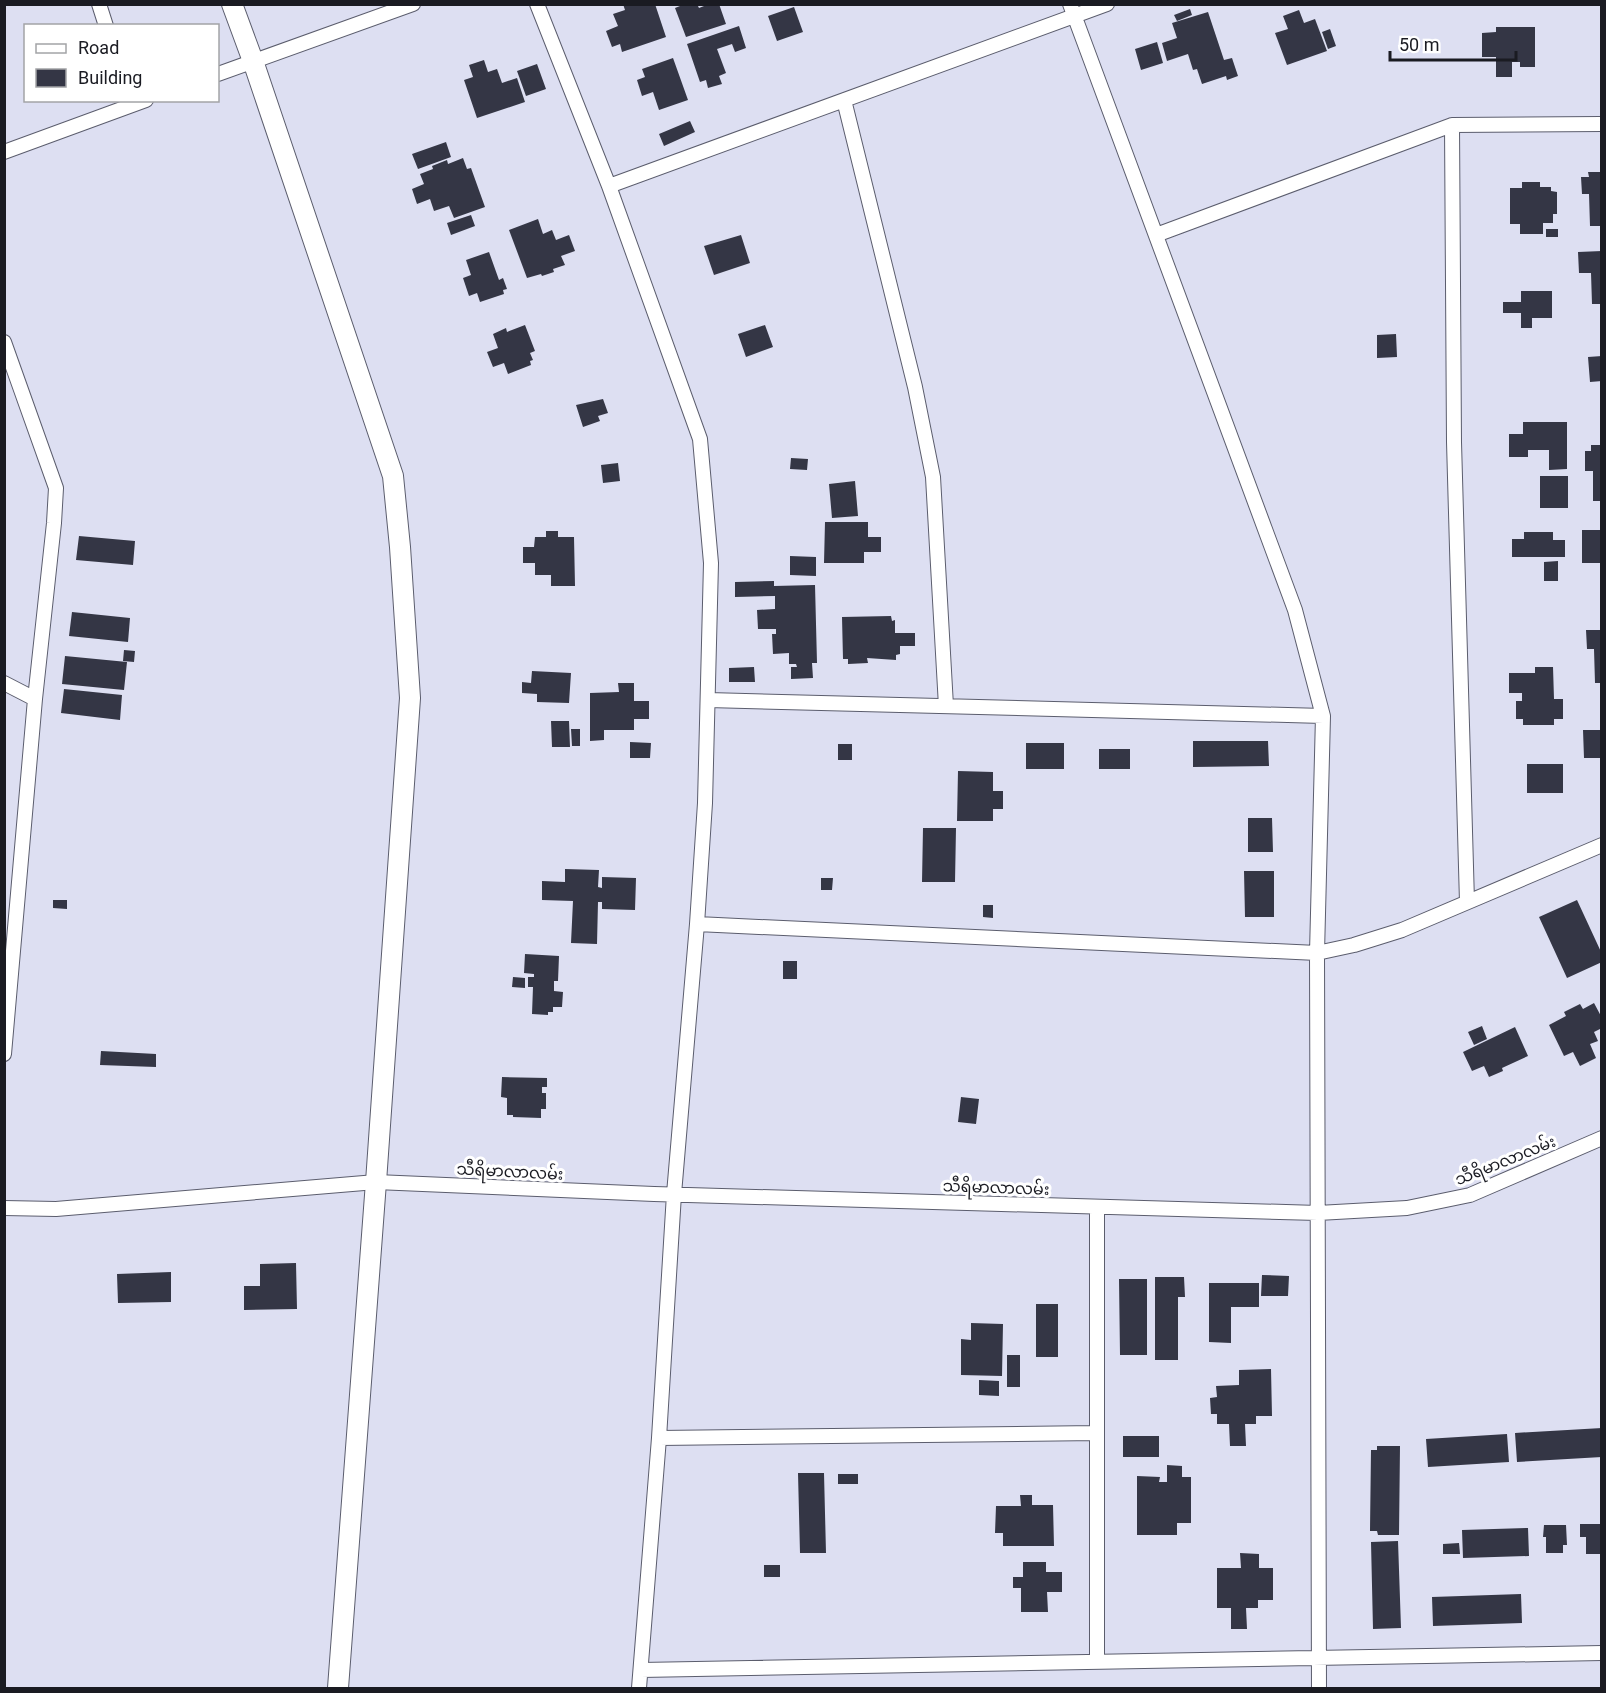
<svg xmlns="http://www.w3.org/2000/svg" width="1606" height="1693" font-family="Roboto,'Noto Sans Myanmar',sans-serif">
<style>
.building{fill:#343645}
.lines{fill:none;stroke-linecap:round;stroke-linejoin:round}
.street-casing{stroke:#5b5d6d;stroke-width:16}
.secondary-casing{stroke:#5b5d6d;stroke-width:22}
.street{stroke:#fff;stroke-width:14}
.secondary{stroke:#fff;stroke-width:20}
.labels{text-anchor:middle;stroke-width:6;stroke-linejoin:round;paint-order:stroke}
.street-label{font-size:16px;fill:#1a1b22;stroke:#fff}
</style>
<rect width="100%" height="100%" fill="#dddff2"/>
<path class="building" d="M 623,4 L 655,4 L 666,37 L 622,52 L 620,44 L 612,47 L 606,31 L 618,26 L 613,14 L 625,10 Z
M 680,4 L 697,4 L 699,8 L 709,4 L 719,4 L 726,24 L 686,37 L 675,8 L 680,6 Z
M 794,7 L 803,32 L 777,41 L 768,16 Z
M 1190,9 L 1192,15 L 1177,21 L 1174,15 Z
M 1299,10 L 1304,23 L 1315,19 L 1327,51 L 1287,65 L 1275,33 L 1288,29 L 1283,16 Z
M 1208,12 L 1224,60 L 1232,58 L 1238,76 L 1227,80 L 1226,76 L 1202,84 L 1197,69 L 1193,70 L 1188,54 L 1167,61 L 1162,43 L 1177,38 L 1172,23 Z
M 739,26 L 746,48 L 735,52 L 732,44 L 717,49 L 726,73 L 719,76 L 722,84 L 708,88 L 706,80 L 700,82 L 687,44 Z
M 1496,27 L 1535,27 L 1535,67 L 1520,67 L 1520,62 L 1512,62 L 1512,77 L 1496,77 L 1496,57 L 1482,57 L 1482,33 L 1496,32 Z
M 1330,29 L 1336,46 L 1328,49 L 1322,32 Z
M 1157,42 L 1163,63 L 1141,70 L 1135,49 Z
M 673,58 L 688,100 L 659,110 L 653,92 L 642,96 L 637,80 L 645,77 L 642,69 Z
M 484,60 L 488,72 L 497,69 L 502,83 L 517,78 L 525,102 L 477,118 L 464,80 L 473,77 L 469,65 Z
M 537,64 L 546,89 L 526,96 L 517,71 Z
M 690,121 L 695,132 L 664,146 L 659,134 Z
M 446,142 L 451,157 L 418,169 L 412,154 Z
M 463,158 L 467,169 L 471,168 L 485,207 L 454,218 L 449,206 L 434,211 L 430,199 L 417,204 L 412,189 L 424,184 L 420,174 L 433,169 L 432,166 L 447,160 L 448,164 Z
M 1588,172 L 1602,172 L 1602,226 L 1590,226 L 1589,194 L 1582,194 L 1581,177 L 1589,177 Z
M 1522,182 L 1540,182 L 1540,187 L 1551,187 L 1551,191 L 1557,192 L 1557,214 L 1553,214 L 1553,223 L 1543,223 L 1543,234 L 1520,234 L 1520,224 L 1510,224 L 1510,188 L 1522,188 Z
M 471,215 L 475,226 L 451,235 L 447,223 Z
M 538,219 L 543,234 L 552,230 L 556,240 L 569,235 L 575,251 L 561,256 L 565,265 L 553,269 L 554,272 L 542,276 L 541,274 L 527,278 L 509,230 Z
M 1546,229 L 1558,229 L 1558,237 L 1546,237 Z
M 741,235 L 750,263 L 714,275 L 704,246 Z
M 1602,251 L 1602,304 L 1592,304 L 1591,273 L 1579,273 L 1578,252 Z
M 489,252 L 499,280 L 503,278 L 507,289 L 503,290 L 504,294 L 480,302 L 477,293 L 469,296 L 463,278 L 471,275 L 466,260 Z
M 1521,291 L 1552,291 L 1552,318 L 1532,318 L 1532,328 L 1521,328 L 1521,313 L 1503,313 L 1503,302 L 1521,302 Z
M 525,325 L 535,351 L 530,353 L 533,360 L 530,361 L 531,365 L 508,374 L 504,363 L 493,367 L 487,352 L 498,348 L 493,334 L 506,328 L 507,332 Z
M 765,325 L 773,347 L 746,357 L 738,334 Z
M 1396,334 L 1397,357 L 1377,358 L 1377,335 Z
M 1602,356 L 1602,381 L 1590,382 L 1588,357 Z
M 603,399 L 608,413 L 598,416 L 600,421 L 583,427 L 576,405 Z
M 1523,422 L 1567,422 L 1567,469 L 1549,470 L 1549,450 L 1528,450 L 1528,457 L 1509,457 L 1509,434 L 1523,434 Z
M 1591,445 L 1602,445 L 1602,501 L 1593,501 L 1593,471 L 1585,471 L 1585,451 L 1591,451 Z
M 791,458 L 808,459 L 807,470 L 790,469 Z
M 618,463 L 620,481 L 603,483 L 601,465 Z
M 1540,476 L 1568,476 L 1568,508 L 1540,508 Z
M 855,481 L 858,516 L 832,518 L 829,484 Z
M 825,522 L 868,522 L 868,537 L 881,537 L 881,552 L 864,552 L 864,563 L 824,563 Z
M 1582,530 L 1602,530 L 1602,563 L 1582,563 Z
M 546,531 L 558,531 L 558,537 L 574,537 L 575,586 L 551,586 L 551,575 L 535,575 L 535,563 L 523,563 L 523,547 L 534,547 L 535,537 L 546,537 Z
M 1524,532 L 1553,532 L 1553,540 L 1565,540 L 1565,557 L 1512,557 L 1512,539 L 1524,539 Z
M 79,536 L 135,541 L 133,565 L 76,560 Z
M 790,556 L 816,557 L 816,576 L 790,575 Z
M 1558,561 L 1558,581 L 1544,581 L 1544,562 Z
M 774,581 L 774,586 L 815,585 L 817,663 L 812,663 L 813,678 L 791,679 L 791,667 L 797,667 L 796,664 L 789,664 L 789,653 L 773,654 L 772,634 L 776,634 L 776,629 L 758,629 L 757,610 L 775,609 L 775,596 L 735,597 L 735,582 Z
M 72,612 L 130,618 L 128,642 L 69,636 Z
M 891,616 L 892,621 L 895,620 L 895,633 L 915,633 L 915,646 L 900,646 L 900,654 L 896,655 L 896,660 L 867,658 L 868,663 L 848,664 L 848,659 L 843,659 L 842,617 Z
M 1586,630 L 1602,630 L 1602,683 L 1595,683 L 1594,649 L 1587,649 Z
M 124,650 L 135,651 L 134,662 L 123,661 Z
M 65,656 L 127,662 L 124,690 L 62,684 Z
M 754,667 L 755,682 L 729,682 L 729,668 Z
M 1535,667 L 1553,667 L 1554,699 L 1563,699 L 1563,719 L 1554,719 L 1554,725 L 1523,725 L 1523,719 L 1516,719 L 1516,701 L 1522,701 L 1522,693 L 1509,693 L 1509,673 L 1535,673 Z
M 532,671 L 571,673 L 569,703 L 537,702 L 537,694 L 522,693 L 522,682 L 531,683 Z
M 618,683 L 634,683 L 634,701 L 649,701 L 649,719 L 634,719 L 634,730 L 604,730 L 604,740 L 590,741 L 590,693 L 619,692 Z
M 64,689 L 122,695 L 120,720 L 61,713 Z
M 551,721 L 569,721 L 570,747 L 552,747 Z
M 571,729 L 580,729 L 580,746 L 572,746 Z
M 1583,730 L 1602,730 L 1602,758 L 1584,758 Z
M 1193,741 L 1268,741 L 1269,766 L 1193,767 Z
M 630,742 L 651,743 L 650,758 L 630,758 Z
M 1026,743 L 1064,743 L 1064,769 L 1026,769 Z
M 838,744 L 852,744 L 852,760 L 838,760 Z
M 1099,749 L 1130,749 L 1130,769 L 1099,769 Z
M 1527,764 L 1563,764 L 1563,793 L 1527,793 Z
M 958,771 L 993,772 L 993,791 L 1003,791 L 1003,809 L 993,809 L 993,821 L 957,821 Z
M 1248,818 L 1272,818 L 1273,852 L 1248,852 Z
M 923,828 L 956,828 L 955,882 L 922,882 Z
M 565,869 L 599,870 L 598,887 L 602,888 L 602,877 L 636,878 L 635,910 L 602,909 L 602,902 L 598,902 L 597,944 L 571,943 L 573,901 L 542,900 L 542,881 L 565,882 Z
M 1244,871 L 1274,871 L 1274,917 L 1245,917 Z
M 821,878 L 833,878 L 832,890 L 821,890 Z
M 53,900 L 67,900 L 67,909 L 53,908 Z
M 1577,900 L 1602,954 L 1602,962 L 1567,978 L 1539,917 Z
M 983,905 L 993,905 L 993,918 L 983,917 Z
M 525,954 L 559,956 L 558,981 L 554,981 L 554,991 L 563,992 L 562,1007 L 553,1007 L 553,1012 L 548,1012 L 548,1015 L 532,1014 L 533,987 L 528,987 L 528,977 L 534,977 L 534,974 L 524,973 Z
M 783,961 L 797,961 L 797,979 L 783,979 Z
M 513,977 L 525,978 L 525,988 L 512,987 Z
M 1594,1003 L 1602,1018 L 1602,1028 L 1594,1032 L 1598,1041 L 1590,1044 L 1596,1058 L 1580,1066 L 1573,1052 L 1564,1056 L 1549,1025 L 1566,1016 L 1564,1012 L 1580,1004 L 1583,1009 Z
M 1482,1026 L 1487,1039 L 1474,1045 L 1468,1032 Z
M 1515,1027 L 1528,1056 L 1502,1068 L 1503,1071 L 1489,1077 L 1484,1066 L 1472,1071 L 1463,1052 Z
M 101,1051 L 156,1054 L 156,1067 L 100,1065 Z
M 502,1077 L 547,1078 L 547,1087 L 542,1087 L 542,1093 L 546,1093 L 546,1109 L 541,1109 L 541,1118 L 513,1117 L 513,1115 L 507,1115 L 507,1098 L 501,1097 Z
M 961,1097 L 979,1099 L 976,1124 L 958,1122 Z
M 296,1263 L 297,1309 L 244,1310 L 244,1286 L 260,1286 L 260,1264 Z
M 171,1272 L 171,1302 L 118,1303 L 117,1274 Z
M 1262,1275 L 1289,1276 L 1288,1296 L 1261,1296 Z
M 1155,1277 L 1184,1277 L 1185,1297 L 1178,1297 L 1178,1360 L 1155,1360 Z
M 1119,1279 L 1147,1279 L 1147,1355 L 1120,1355 Z
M 1209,1283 L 1259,1283 L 1259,1307 L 1231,1307 L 1231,1343 L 1209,1342 Z
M 1036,1304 L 1058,1304 L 1058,1357 L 1036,1357 Z
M 971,1323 L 1003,1324 L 1002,1376 L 961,1375 L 961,1339 L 971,1340 Z
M 1007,1355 L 1020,1355 L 1020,1387 L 1007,1387 Z
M 1271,1369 L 1272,1416 L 1256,1416 L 1256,1424 L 1245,1424 L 1246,1446 L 1230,1446 L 1229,1424 L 1217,1424 L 1217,1414 L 1211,1414 L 1210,1398 L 1217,1397 L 1216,1386 L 1239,1385 L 1239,1370 Z
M 979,1380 L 999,1381 L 999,1396 L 979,1395 Z
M 1602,1428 L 1602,1457 L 1517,1462 L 1515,1433 Z
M 1507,1434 L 1509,1462 L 1428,1467 L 1426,1439 Z
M 1123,1436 L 1159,1436 L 1159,1457 L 1123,1457 Z
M 1377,1446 L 1400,1446 L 1399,1535 L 1378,1535 L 1377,1531 L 1370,1531 L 1371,1450 L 1377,1450 Z
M 1167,1465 L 1182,1466 L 1182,1477 L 1191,1477 L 1191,1523 L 1177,1523 L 1177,1535 L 1137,1535 L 1137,1476 L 1160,1477 L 1159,1482 L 1167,1482 Z
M 798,1473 L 824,1473 L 826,1553 L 800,1553 Z
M 838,1474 L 858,1474 L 858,1484 L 838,1484 Z
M 1020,1495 L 1032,1495 L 1032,1505 L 1053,1505 L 1054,1546 L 1003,1546 L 1003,1533 L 995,1533 L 996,1506 L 1021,1506 Z
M 1580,1524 L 1602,1524 L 1601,1554 L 1586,1554 L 1586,1537 L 1580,1537 Z
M 1544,1525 L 1566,1525 L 1567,1545 L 1563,1545 L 1563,1553 L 1546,1553 L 1546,1537 L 1543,1537 Z
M 1528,1528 L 1529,1556 L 1463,1558 L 1462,1530 Z
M 1398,1541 L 1401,1628 L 1373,1629 L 1371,1542 Z
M 1459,1543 L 1460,1554 L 1443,1554 L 1443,1544 Z
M 1240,1553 L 1259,1554 L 1259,1568 L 1273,1568 L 1273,1600 L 1258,1600 L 1258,1608 L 1246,1608 L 1247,1629 L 1231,1629 L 1231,1608 L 1217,1608 L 1217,1568 L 1241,1568 Z
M 1023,1562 L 1046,1562 L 1046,1572 L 1062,1572 L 1062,1592 L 1047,1592 L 1048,1612 L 1021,1612 L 1021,1588 L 1013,1588 L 1013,1577 L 1023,1577 Z
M 764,1565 L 780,1565 L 780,1577 L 764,1577 Z
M 1521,1594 L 1522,1623 L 1433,1626 L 1432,1597 Z"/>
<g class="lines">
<g class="street-casing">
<path id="street" d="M 99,4 L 106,26
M 537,4 L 609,186 L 700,439 L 711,563 L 705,803 L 697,924 L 674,1194 L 659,1438 L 639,1688
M 1070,4 L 1295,610 L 1323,716 L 1317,953 L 1319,1688
M 218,74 L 413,4
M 844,100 L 915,387 L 933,477 L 946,706
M 1452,125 L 1454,442 L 1467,902
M 4,152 L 146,100
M 609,186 L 1107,4
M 1156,235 L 1452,125 L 1602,124
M 4,342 L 56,488 L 54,523 L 35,699 L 4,1054
M 4,683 L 35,699
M 708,700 L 1323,716
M 697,924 L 1317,953 L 1354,945 L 1402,930 L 1602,845
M 4,1208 L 56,1209 L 376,1182 L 654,1194 L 1318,1213 L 1407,1208 L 1470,1195 L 1602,1138
M 659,1438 L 1097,1433
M 1097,1661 L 1097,1207
M 641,1670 L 1602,1653"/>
</g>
<g class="secondary-casing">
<path id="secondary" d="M 232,4 L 253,61 L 393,476 L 400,547 L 410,698 L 376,1182 L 338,1688"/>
</g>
<use href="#street" class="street"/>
<use href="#secondary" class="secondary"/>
</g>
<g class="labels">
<g class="street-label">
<text transform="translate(1505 1160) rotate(-22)" y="6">သီရိမာလာလမ်း</text>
<text transform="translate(510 1171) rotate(3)" y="6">သီရိမာလာလမ်း</text>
<text transform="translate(996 1187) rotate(2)" y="6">သီရိမာလာလမ်း</text>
</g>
</g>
<rect width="1606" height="1693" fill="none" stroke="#1a1b22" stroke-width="12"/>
<rect x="24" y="24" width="195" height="78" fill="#ffffff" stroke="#a3a4a7" stroke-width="1.5"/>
<rect x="36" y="44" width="30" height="9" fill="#ffffff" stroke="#a3a4a7" stroke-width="1.5"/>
<text x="78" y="54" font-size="18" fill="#1a1b22">Road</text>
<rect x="36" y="69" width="30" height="18" fill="#343645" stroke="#a3a4a7" stroke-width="1.5"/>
<text x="78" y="84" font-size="18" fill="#1a1b22">Building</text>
<path d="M1390 51v9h126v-9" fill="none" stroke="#1a1b22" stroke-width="3"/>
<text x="1399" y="51" font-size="18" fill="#1a1b22" stroke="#ffffff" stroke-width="4.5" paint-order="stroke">50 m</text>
</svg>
